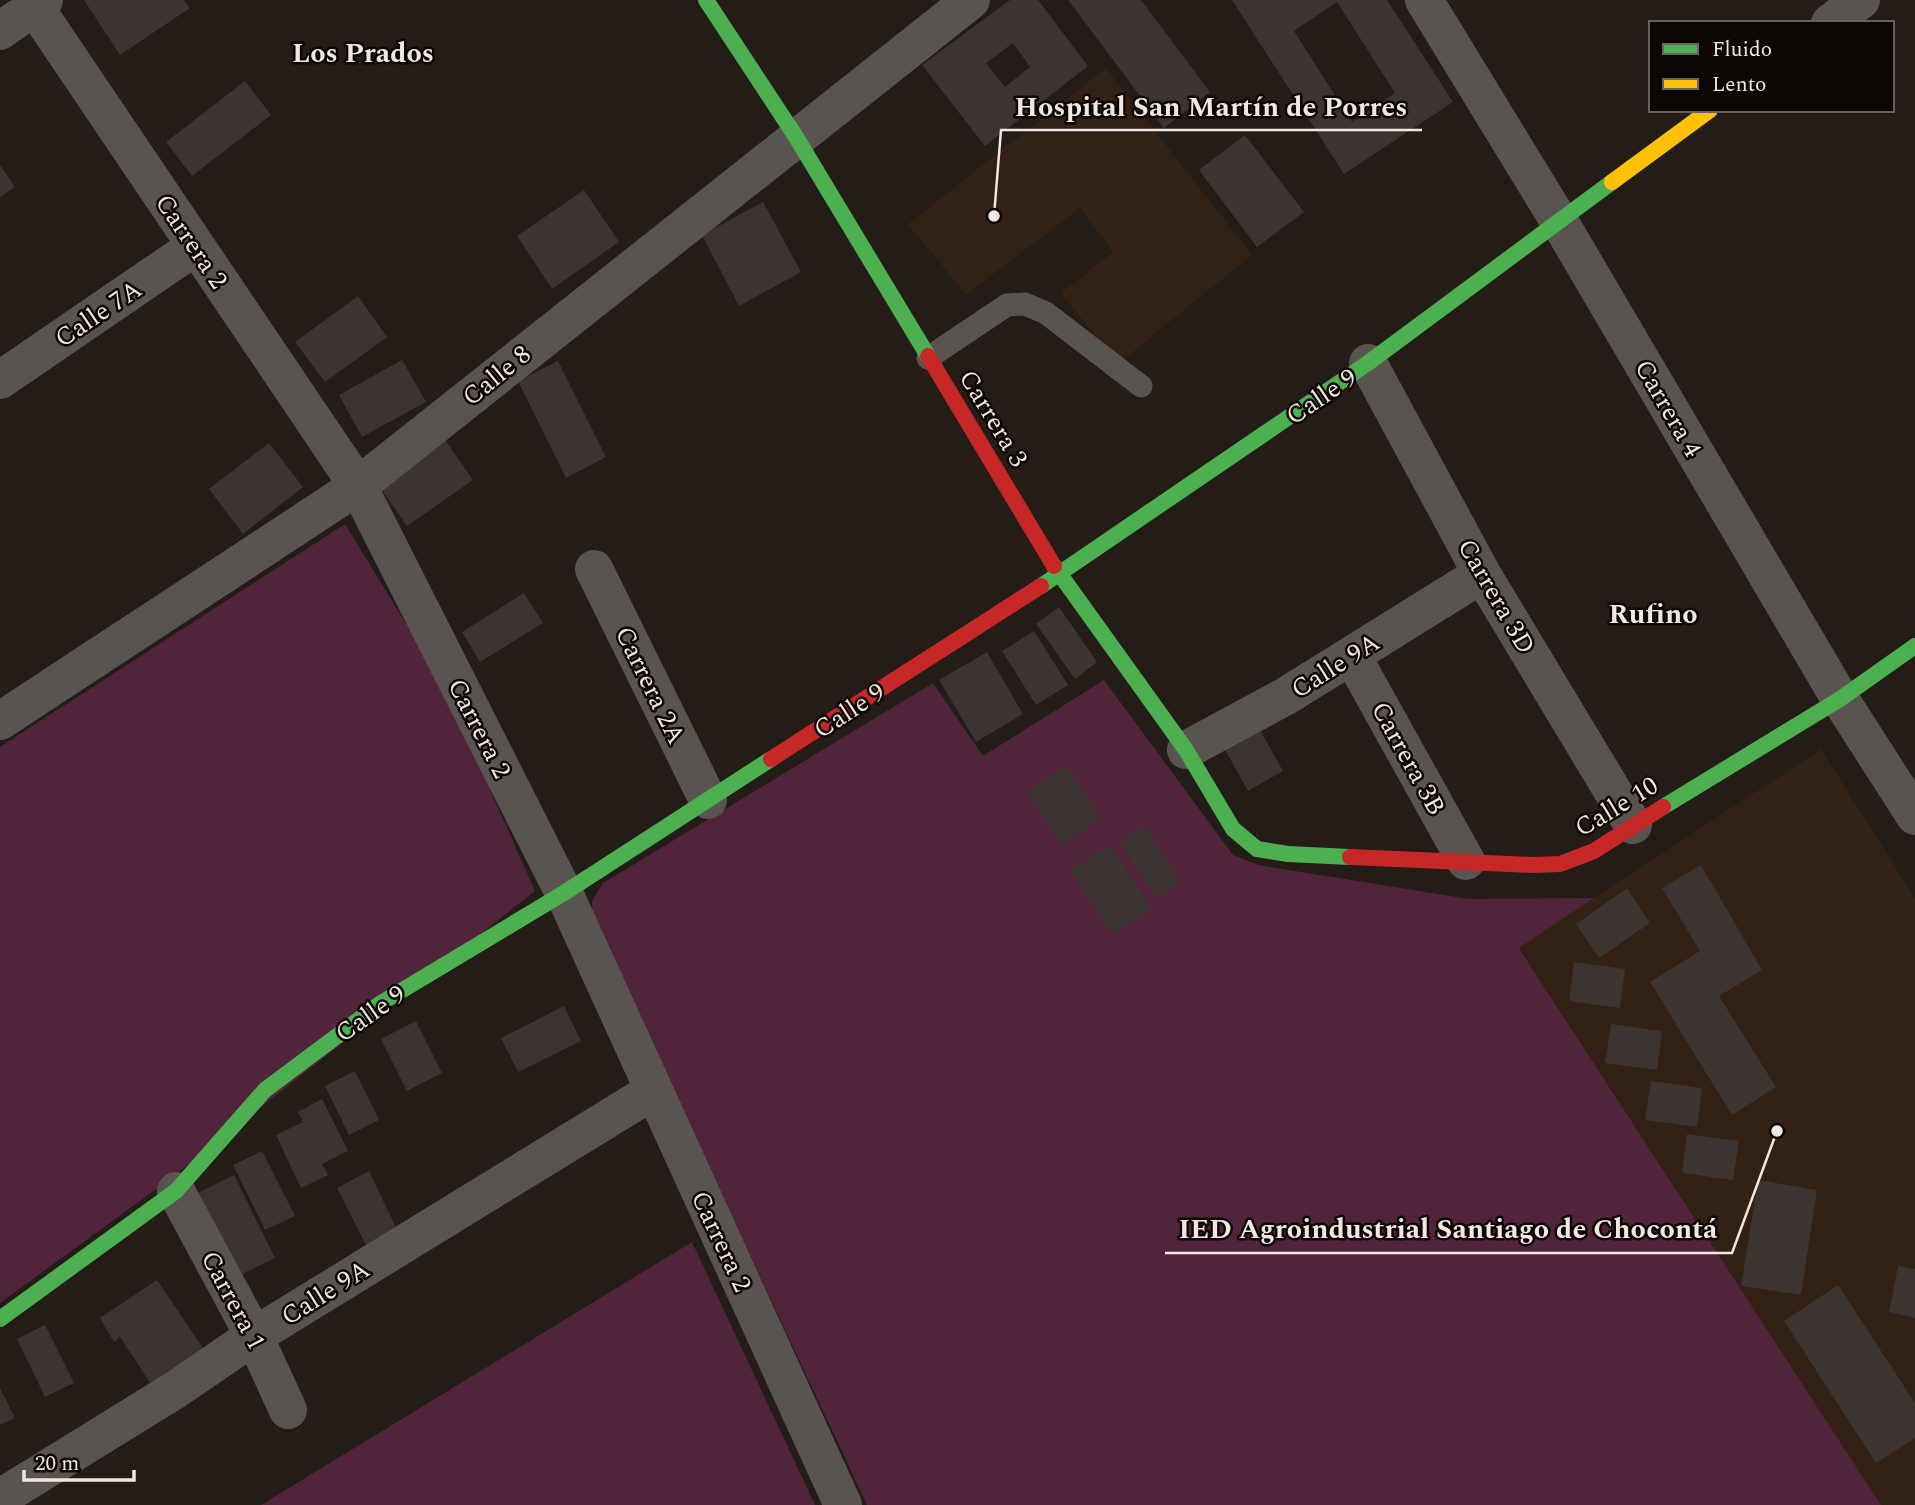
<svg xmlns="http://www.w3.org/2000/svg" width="1915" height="1505" font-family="Spectral,serif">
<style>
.built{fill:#322114}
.green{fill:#52243c}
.building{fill:#3b3431;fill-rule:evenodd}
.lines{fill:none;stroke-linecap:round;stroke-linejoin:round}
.lane{stroke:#5a5450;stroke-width:23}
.street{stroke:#5a5450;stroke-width:38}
.fast{stroke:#4caf50;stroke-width:16}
.slow{stroke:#ffc107;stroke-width:16}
.jam{stroke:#c62828;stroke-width:16}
.labels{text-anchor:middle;stroke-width:5;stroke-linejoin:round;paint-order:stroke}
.street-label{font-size:26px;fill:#f2e8e2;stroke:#0d0704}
.neighbourhood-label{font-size:28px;font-weight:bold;fill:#f2e8e2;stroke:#0d0704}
.leader{fill:none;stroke:#f2e8e2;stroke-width:2.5}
.callout-dot{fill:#f2e8e2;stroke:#0d0704;stroke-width:2.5}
.callout-label{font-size:28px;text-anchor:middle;font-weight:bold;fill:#f2e8e2;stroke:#0d0704;stroke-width:5;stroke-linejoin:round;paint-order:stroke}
</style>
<rect width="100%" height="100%" fill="#231c17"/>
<path class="built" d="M 1106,68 L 1252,255 L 1118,364 L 1061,293 L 1113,252 L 1080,208 L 966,295 L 908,224 Z
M 1821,749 L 1915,898 L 1915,1505 L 1881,1505 L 1519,947 Z"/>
<path class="green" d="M 345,524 L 444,686 L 535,891 L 170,1179 L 0,1303 L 0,747 Z
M 1104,680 L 1233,855 L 1258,865 L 1469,899 L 1594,898 L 1519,948 L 1881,1505 L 867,1505 L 593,920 L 592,901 L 603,883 L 933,683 L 983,756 Z
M 692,1242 L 815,1505 L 261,1505 Z"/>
<path class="building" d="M 84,0 L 184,0 L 190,8 L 120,55 Z
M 1010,0 L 1038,0 L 1088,66 L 985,146 L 922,65 ZM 1013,43 L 1030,67 L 1005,87 L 986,63 Z
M 1068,0 L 1141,0 L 1210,92 L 1164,128 Z
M 1232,0 L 1387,0 L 1453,102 L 1344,174 ZM 1337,2 L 1395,93 L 1352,122 L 1294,31 Z
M 245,81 L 271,115 L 192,176 L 166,142 Z
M 1245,135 L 1304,212 L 1257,247 L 1199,170 Z
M 0,165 L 15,187 L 0,197 Z
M 584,190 L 619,242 L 552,289 L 517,236 Z
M 763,202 L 801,272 L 739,306 L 702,235 Z
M 358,296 L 387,337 L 325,382 L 295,342 Z
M 402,360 L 426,402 L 362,437 L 339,395 Z
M 558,361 L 606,457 L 566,478 L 518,381 Z
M 443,437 L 473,480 L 407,526 L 377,483 Z
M 269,443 L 303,487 L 243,534 L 209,489 Z
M 524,593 L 543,623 L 480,662 L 462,632 Z
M 1059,607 L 1097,662 L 1075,679 L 1036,624 Z
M 1034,631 L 1068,685 L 1036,705 L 1002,651 Z
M 987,652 L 1023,714 L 976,742 L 939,680 Z
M 1254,719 L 1283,771 L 1248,791 L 1219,739 Z
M 1066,766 L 1101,818 L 1061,845 L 1027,792 Z
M 1143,825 L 1181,882 L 1158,899 L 1119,842 Z
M 1109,845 L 1151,908 L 1112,933 L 1070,871 Z
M 1701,865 L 1762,970 L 1719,996 L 1776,1087 L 1732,1115 L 1650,982 L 1700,951 L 1662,888 Z
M 1627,888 L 1650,923 L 1599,958 L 1576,924 Z
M 1574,962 L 1625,969 L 1620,1008 L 1569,1001 Z
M 564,1006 L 581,1041 L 518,1072 L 501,1038 Z
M 416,1021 L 442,1073 L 407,1091 L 381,1039 Z
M 1611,1024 L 1662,1031 L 1657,1070 L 1605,1063 Z
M 355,1071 L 379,1120 L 349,1135 L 325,1086 Z
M 1651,1081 L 1702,1088 L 1697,1127 L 1645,1120 Z
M 322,1099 L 348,1151 L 322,1164 L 328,1175 L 301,1188 L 276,1135 L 303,1122 L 298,1112 Z
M 1687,1134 L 1739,1141 L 1733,1180 L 1682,1173 Z
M 262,1151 L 295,1216 L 265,1230 L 233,1165 Z
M 369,1171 L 398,1232 L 367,1247 L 337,1188 Z
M 234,1175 L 275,1258 L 236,1277 L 196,1194 Z
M 1758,1180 L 1817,1190 L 1801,1295 L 1741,1286 Z
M 1898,1266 L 1915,1269 L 1915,1318 L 1889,1312 Z
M 157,1280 L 209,1357 L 157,1393 L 120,1337 L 114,1342 L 100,1318 Z
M 1838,1285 L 1915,1403 L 1915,1438 L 1876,1463 L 1784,1321 Z
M 45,1325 L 74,1383 L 45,1397 L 17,1339 Z
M 0,1388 L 15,1418 L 0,1425 Z"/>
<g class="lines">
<path class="lane" d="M 928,358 L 1007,305 L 1025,304 L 1046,313 L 1141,386"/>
<path class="street" d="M 30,0 L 358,486 L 564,893 L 843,1505
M 1424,0 L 1559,221 L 1840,699 L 1915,816
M 1830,23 L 1861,0
M 0,31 L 44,0
M 1368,363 L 1482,574 L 1633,825
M 0,380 L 196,246
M 594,569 L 708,800
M 1352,656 L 1466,861
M 0,721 L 358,486 L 971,0
M 1186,750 L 1286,696 L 1482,574
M 176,1191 L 254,1336 L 288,1410
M 0,1498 L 175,1390 L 254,1336 L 653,1091"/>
<path class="fast" d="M 706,0 L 796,137 L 928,356
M 1054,566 L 1186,750 L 1233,829 L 1257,849 L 1288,854 L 1350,857
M 1041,586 L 1368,363 L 1612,182
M 1663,807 L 1840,699 L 1915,646
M 0,1319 L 176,1191 L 265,1090 L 381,1003 L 564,893 L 771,759"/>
<path class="slow" d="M 1612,182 L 1710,110"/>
<path class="jam" d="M 928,356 L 1054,566
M 771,759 L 1041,586
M 1350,857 L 1533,865 L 1560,864 L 1594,851 L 1663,807"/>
</g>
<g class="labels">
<g class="street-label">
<text transform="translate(192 241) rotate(56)" y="9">Carrera 2</text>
<text transform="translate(98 313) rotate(-34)" y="9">Calle 7A</text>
<text transform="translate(496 375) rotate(-39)" y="9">Calle 8</text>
<text transform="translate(1321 396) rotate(-34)" y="9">Calle 9</text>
<text transform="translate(1669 408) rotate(60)" y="9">Carrera 4</text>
<text transform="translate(994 418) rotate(59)" y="9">Carrera 3</text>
<text transform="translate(1497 596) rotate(60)" y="9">Carrera 3D</text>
<text transform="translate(1335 665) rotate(-32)" y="9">Calle 9A</text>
<text transform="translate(651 685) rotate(64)" y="9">Carrera 2A</text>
<text transform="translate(849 710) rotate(-33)" y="9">Calle 9</text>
<text transform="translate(480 728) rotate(63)" y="9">Carrera 2</text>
<text transform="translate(1409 758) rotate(61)" y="9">Carrera 3B</text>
<text transform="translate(1616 806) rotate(-31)" y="9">Calle 10</text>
<text transform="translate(370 1013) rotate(-35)" y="9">Calle 9</text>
<text transform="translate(722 1241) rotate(65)" y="9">Carrera 2</text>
<text transform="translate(325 1292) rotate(-32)" y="9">Calle 9A</text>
<text transform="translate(234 1300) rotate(62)" y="9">Carrera 1</text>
</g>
<g class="neighbourhood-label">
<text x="363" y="62">Los Prados</text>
<text x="1653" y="623">Rufino</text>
</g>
</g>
<path class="leader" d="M994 216L1001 130H1422M1777 1131L1732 1253H1165"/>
<g class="callout-dot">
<circle cx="994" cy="216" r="7"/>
<circle cx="1777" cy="1131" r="7"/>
</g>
<g class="callout-label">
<text x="1211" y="116">Hospital San Martín de Porres</text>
<text x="1448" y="1238">IED Agroindustrial Santiago de Chocontá</text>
</g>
<rect x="1649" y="21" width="245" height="91" fill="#0d0704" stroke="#69615d" stroke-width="2"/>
<rect x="1663" y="44" width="35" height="10" fill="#4caf50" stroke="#69615d" stroke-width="2"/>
<text x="1712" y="56" font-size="21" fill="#f2e8e2">Fluido</text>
<rect x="1663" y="79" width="35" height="10" fill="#ffc107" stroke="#69615d" stroke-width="2"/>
<text x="1712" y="91" font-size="21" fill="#f2e8e2">Lento</text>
<path d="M24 1470v10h110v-10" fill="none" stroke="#f2e8e2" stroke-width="3.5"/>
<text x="35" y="1470" font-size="21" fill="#f2e8e2" stroke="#0d0704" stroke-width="5" paint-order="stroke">20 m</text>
</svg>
